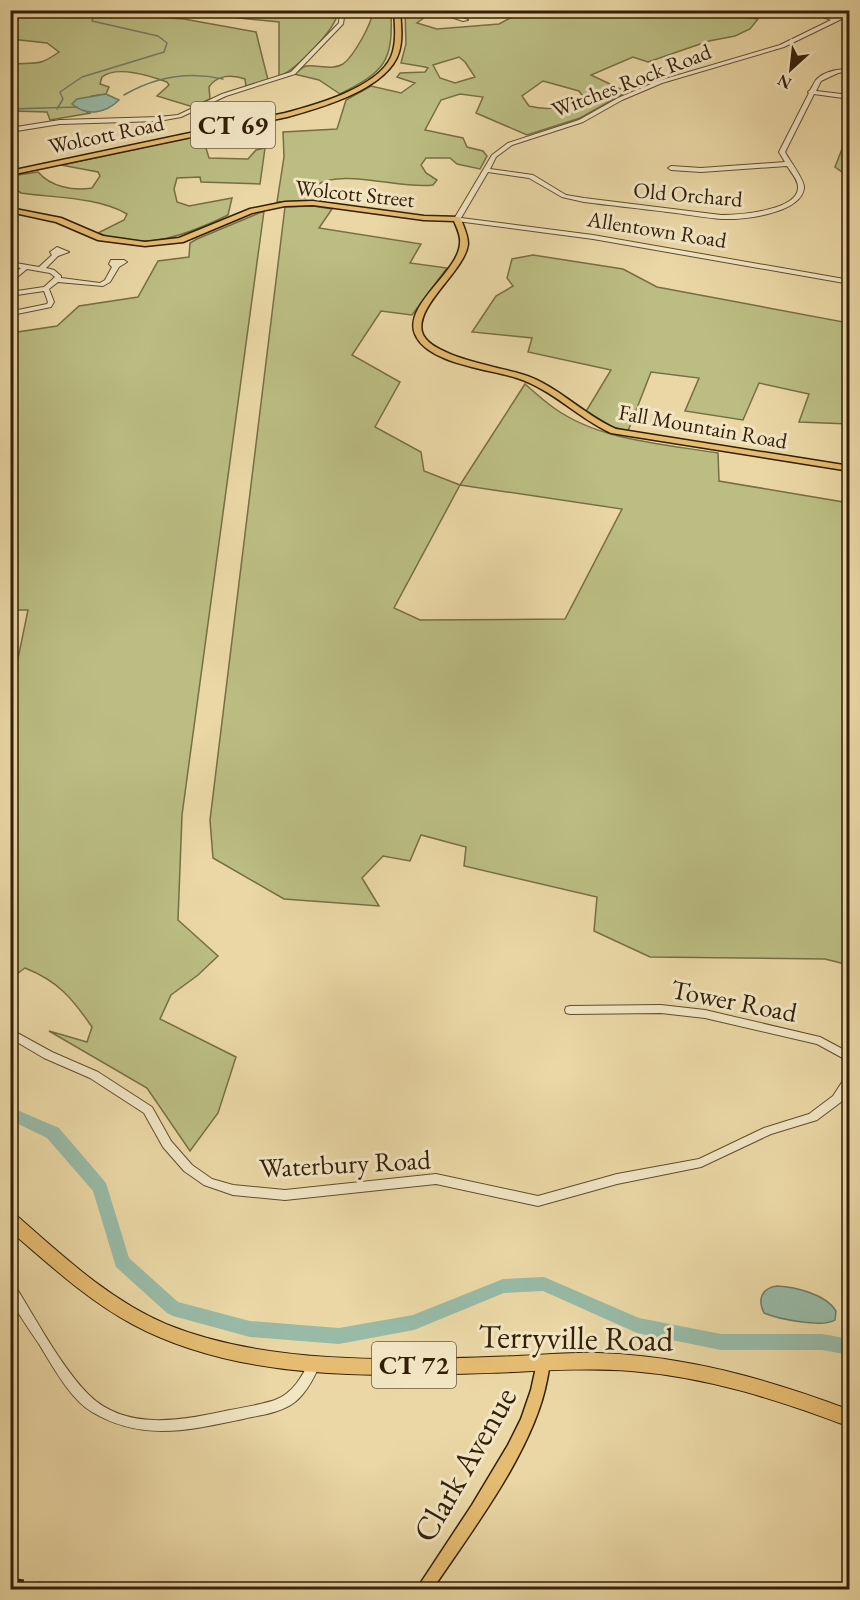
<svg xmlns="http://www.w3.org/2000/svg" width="860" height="1600" font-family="'EB Garamond',serif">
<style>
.green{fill:#bbbd83;stroke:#776e44;stroke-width:1.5;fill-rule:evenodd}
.water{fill:#98baa7;stroke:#707c67;stroke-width:1.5}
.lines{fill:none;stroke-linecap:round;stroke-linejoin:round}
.stream{stroke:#707c67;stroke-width:1.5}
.river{fill:#98baa7;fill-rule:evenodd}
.minor-casing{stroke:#614d2e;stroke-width:2}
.major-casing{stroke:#331f06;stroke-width:3}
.highway-casing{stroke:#331f06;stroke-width:2}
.minor{fill:#f1e5c4;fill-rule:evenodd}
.major{fill:#e5bc72;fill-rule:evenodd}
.highway{fill:#e5bc72;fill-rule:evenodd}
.rail{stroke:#331f06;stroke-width:3;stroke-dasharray:14 14;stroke-linecap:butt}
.labels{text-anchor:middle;stroke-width:6;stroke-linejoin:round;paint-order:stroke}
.far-street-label{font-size:22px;fill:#331f06;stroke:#f1e5c4}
.shield{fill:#f1e5c4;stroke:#6c5a3f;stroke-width:1.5}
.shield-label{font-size:26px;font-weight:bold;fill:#331f06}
.street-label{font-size:27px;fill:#331f06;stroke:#f1e5c4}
.near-street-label{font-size:33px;fill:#331f06;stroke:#f1e5c4}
</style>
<rect width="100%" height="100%" fill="#ead7a5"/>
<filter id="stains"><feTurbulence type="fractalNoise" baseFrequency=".00333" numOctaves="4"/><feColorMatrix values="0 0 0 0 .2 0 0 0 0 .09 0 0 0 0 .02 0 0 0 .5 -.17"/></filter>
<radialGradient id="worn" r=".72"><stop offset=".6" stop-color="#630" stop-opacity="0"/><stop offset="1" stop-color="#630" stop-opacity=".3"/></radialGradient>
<path class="green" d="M 11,11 L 59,11 L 184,19 L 256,32 L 268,80 L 246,87 L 245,79 C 232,74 217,75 209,87 L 210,99 L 193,107 L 157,96 L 169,85 L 167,82 C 150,76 117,65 102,77 L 100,84 L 109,87 L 106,94 L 92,96 L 87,113 L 91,113 L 50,120 L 47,112 L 11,111 L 10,65 C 36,60 35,69 59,52 L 47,43 L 11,39 Z
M 171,11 L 338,11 C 337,29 296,69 279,77 L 279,22 Z
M 373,11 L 391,11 C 393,61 386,71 340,94 L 319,80 L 294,74 C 298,72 302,67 306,66 C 317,64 332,71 343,64 C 354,56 372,23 373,11 Z
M 523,11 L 689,10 L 758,19 L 750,29 L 735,36 L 709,41 L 648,62 L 633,57 L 591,75 L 627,92 L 580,118 L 527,135 L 476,113 L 483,97 L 460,94 L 441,100 L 425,130 L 463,138 L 467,147 L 483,151 L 487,156 L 480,169 L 457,164 L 450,158 L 426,158 L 421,165 L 426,173 L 437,180 L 433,185 C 404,190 341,168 317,185 C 313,188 310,197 307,201 L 277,202 L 284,157 L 283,132 L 337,129 L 346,100 L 371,86 L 401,93 L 415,83 L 397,77 L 400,73 L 425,72 L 428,68 L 425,67 L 401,63 L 406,44 L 405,11 L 424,11 L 425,17 L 417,23 L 437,29 L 499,24 ZM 459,57 L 465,62 L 475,77 L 455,83 L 440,78 L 433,65 ZM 543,81 L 579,91 L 584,98 C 568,108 548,111 529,106 L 522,96 Z
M 849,131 L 849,177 L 835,167 Z
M 202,135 L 209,158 L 248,159 L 256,150 L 265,148 L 260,184 L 201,182 L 200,177 L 177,178 L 174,189 L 177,202 L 189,206 L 232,198 L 228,215 C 187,235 143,252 98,233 L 124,220 L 127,214 C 98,197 55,198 21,193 C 14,189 11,185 11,176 L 38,172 C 51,187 73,191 92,188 L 100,176 L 98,172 L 61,165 Z
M 313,206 L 332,209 L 319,228 L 421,244 L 410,263 L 447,268 L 412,315 L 381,311 L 352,355 L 400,382 L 375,427 L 421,452 L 424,471 L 460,485 L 525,384 C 534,392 544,401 554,408 C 600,441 664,444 718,453 L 719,481 L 849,503 L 849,965 L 825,959 L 650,957 L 594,931 L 597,897 L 464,866 L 466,847 L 421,835 L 410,861 L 383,856 L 362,878 L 379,906 L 284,899 L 213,858 L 210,820 L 285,207 ZM 460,485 L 622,509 L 565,619 L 420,620 L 394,608 Z
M 264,211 L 182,815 L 178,920 L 218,956 L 198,975 L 171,995 L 160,1019 L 236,1057 L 218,1113 L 190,1151 L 147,1088 L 49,1031 L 87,1042 L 92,1027 C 72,998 58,981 25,968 L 11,978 L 10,674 L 15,673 L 28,610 L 11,610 L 11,333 L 57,326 L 79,306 L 138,297 L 158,261 L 189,257 L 190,243 L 197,239 Z
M 533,255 L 623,269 L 657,287 L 849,323 L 849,424 L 799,422 L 809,394 L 759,383 L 743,420 L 685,411 L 699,378 L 651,372 L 628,431 L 597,423 L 585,413 L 611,370 L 528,352 L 532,338 L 472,332 L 496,296 L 513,286 L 507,278 L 512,259 Z"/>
<path class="water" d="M 106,94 L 119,100 C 106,113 87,117 72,104 L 77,99 Z
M 777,1286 C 795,1287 826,1294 836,1311 L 835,1320 C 823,1328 778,1319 764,1313 C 757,1299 762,1288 777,1286 Z"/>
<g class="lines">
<path class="stream" d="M 124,95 C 155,77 188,71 223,79
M 10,109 L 77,107
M 57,109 L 63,99 L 60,92 L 82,77 L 164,52 L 167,43 L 158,36 L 92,21 L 95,10"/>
<path class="river" d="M 10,1107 L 59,1128 L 106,1183 L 129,1258 L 178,1302 L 250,1321 L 339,1328 L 413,1315 L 503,1279 L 544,1277 L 639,1318 L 721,1334 L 822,1334 L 850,1339 L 850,1355 L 822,1350 L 721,1350 L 637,1333 L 543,1291 L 504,1293 L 414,1330 L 339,1344 L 250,1337 L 173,1316 L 167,1313 L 116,1267 L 93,1191 L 47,1138 L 10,1120 Z"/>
<g class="minor-casing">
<path id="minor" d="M 340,10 L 345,10 L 343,24 L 295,74 L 226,96 L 181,117 L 159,121 L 60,124 L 10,132 L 10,128 L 60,120 L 159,117 L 178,115 L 222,94 L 291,72 L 339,23 Z
M 430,10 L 439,10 L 468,20 L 463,21 Z
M 805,10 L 813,10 L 835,18 L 850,12 L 850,15 L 784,47 L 662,83 L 622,100 L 583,122 L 512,145 L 496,157 L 490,169 L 533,175 L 566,195 L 584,198 L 721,215 C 738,215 799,211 798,187 C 798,180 791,172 787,166 L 701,172 L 671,170 L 668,168 L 671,166 L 701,168 L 785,162 L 779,152 L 809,93 L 808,92 C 812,89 813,84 816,80 C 824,71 839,69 850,69 L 850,71 L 838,73 L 821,81 L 816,91 L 850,95 L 850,99 L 814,94 L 785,152 C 789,160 805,180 804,188 C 801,214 742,220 722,219 C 707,218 691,215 676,213 C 645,209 615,206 584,202 L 562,197 L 529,178 L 488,172 L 461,218 L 593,235 L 850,280 L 850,284 L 593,239 L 457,221 L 454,219 L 492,155 L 508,143 L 579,120 L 618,98 L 658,81 L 780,45 L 831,20 Z
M 57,247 L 69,252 L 58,256 L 46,268 L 54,270 L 61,276 L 61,278 L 100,283 L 105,280 L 112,267 L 109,264 L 111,260 L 124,260 L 127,262 L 119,267 L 110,282 L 103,286 L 58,282 L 49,289 L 54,302 L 51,307 L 17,314 L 10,317 L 10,312 L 13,311 L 47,304 L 48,302 L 44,291 L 10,296 L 10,292 L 44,287 L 55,277 L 50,273 L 27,269 L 10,283 L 10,277 L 21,268 L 10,266 L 10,262 L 39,267 L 52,255 L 50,252 Z
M 661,1005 L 705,1010 L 820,1037 L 850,1053 L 850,1062 L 817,1044 L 705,1018 L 661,1013 L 570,1014 L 566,1013 L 565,1010 L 566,1007 L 570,1006 Z
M 10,1029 L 52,1052 L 98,1072 L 152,1107 L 171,1141 L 192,1165 L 212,1179 L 233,1185 L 285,1190 L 436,1174 L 538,1196 L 617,1174 L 699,1159 L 764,1128 L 809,1114 L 833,1096 L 846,1076 L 850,1075 L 850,1088 L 841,1102 L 817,1120 L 771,1134 L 701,1167 L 617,1184 L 538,1206 L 436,1184 L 285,1200 L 233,1195 L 204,1185 L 184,1171 L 163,1147 L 144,1113 L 90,1078 L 44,1058 L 10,1038 Z
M 10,1283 L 14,1284 C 36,1319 61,1367 89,1395 C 127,1432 184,1420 230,1410 C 245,1407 260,1405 275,1400 C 293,1393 302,1377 310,1360 L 314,1359 L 318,1360 L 320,1364 C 314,1378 307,1392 295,1402 C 281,1413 260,1415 243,1419 C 190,1430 142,1442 92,1412 C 70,1399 52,1365 39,1344 C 33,1335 12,1305 10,1297 C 10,1293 10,1288 10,1283 Z"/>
</g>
<g class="major-casing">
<path id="major" d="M 394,10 L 400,10 C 401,24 403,39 399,52 C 388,89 320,108 287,117 L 10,175 L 10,171 L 285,113 C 315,105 377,88 391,57 C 397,43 395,26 394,10 Z
M 313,201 L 424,216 L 460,217 C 463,225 468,235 468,244 C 465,271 415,305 422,332 C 428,356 499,367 521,374 C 556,384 582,414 616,429 L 850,466 L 850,471 L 611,433 C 578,418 552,389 517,378 C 490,369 427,364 415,334 C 403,305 459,272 460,243 C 461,236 457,228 454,221 L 424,220 L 313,205 L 285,206 L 252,213 L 183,242 L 145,246 L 98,240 L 56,222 L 10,212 L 10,208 L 61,218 L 103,236 L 145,242 L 179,238 L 250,209 L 285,202 Z
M 543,1356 L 548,1358 C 551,1365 548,1373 547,1380 C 534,1450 472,1530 432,1590 L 416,1590 L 472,1505 L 508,1445 L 521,1419 L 531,1390 L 538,1358 Z"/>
</g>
<g class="highway-casing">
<path id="highway" d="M 10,1213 L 16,1215 C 62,1255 109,1300 166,1324 C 271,1367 405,1360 517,1356 C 544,1355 571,1352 598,1353 C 686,1356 768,1379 850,1410 L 850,1427 C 779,1400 707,1377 631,1371 C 592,1368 553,1370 514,1372 C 390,1376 245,1385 132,1324 C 87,1300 49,1264 10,1231 Z"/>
</g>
<use href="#minor" class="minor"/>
<use href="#major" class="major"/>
<use href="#highway" class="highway"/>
<path class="rail" d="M 10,1579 L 86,1590"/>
</g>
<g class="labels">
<g class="far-street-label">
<text transform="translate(631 80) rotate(-21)" y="8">Witches Rock Road</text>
<text transform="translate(106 134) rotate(-12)" y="8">Wolcott Road</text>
<text transform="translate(355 193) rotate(6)" y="8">Wolcott Street</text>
<text transform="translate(688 194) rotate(5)" y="8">Old Orchard</text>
<text transform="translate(657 229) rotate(9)" y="8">Allentown Road</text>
<text transform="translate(703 426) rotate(10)" y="8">Fall Mountain Road</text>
</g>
<g class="shield">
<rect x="191" y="102" width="84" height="46" rx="4.5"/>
<rect x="372" y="1342" width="84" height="46" rx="4.5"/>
</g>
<g class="shield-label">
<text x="233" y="134">CT 69</text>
<text x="414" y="1374">CT 72</text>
</g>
<g class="street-label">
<text transform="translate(734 1001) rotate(11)" y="9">Tower Road</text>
<text transform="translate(345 1164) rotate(-3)" y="9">Waterbury Road</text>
</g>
<g class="near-street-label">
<text transform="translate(576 1337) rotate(1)" y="12">Terryville Road</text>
<text transform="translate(464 1464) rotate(-60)" y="12">Clark Avenue</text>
</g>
</g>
<rect width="860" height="1600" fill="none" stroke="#ead7a5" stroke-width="36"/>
<rect x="12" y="12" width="836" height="1576" fill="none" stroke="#331f06" stroke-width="3"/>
<rect x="18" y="18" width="824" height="1564" fill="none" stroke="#331f06" stroke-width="1.5"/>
<g transform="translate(791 69) rotate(207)" stroke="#f1e5c4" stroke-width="4.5" paint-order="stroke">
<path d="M0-4.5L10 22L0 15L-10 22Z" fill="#331f06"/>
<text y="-9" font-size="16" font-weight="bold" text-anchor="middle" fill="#331f06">N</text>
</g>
<rect width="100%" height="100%" filter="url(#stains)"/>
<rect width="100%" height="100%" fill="url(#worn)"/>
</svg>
